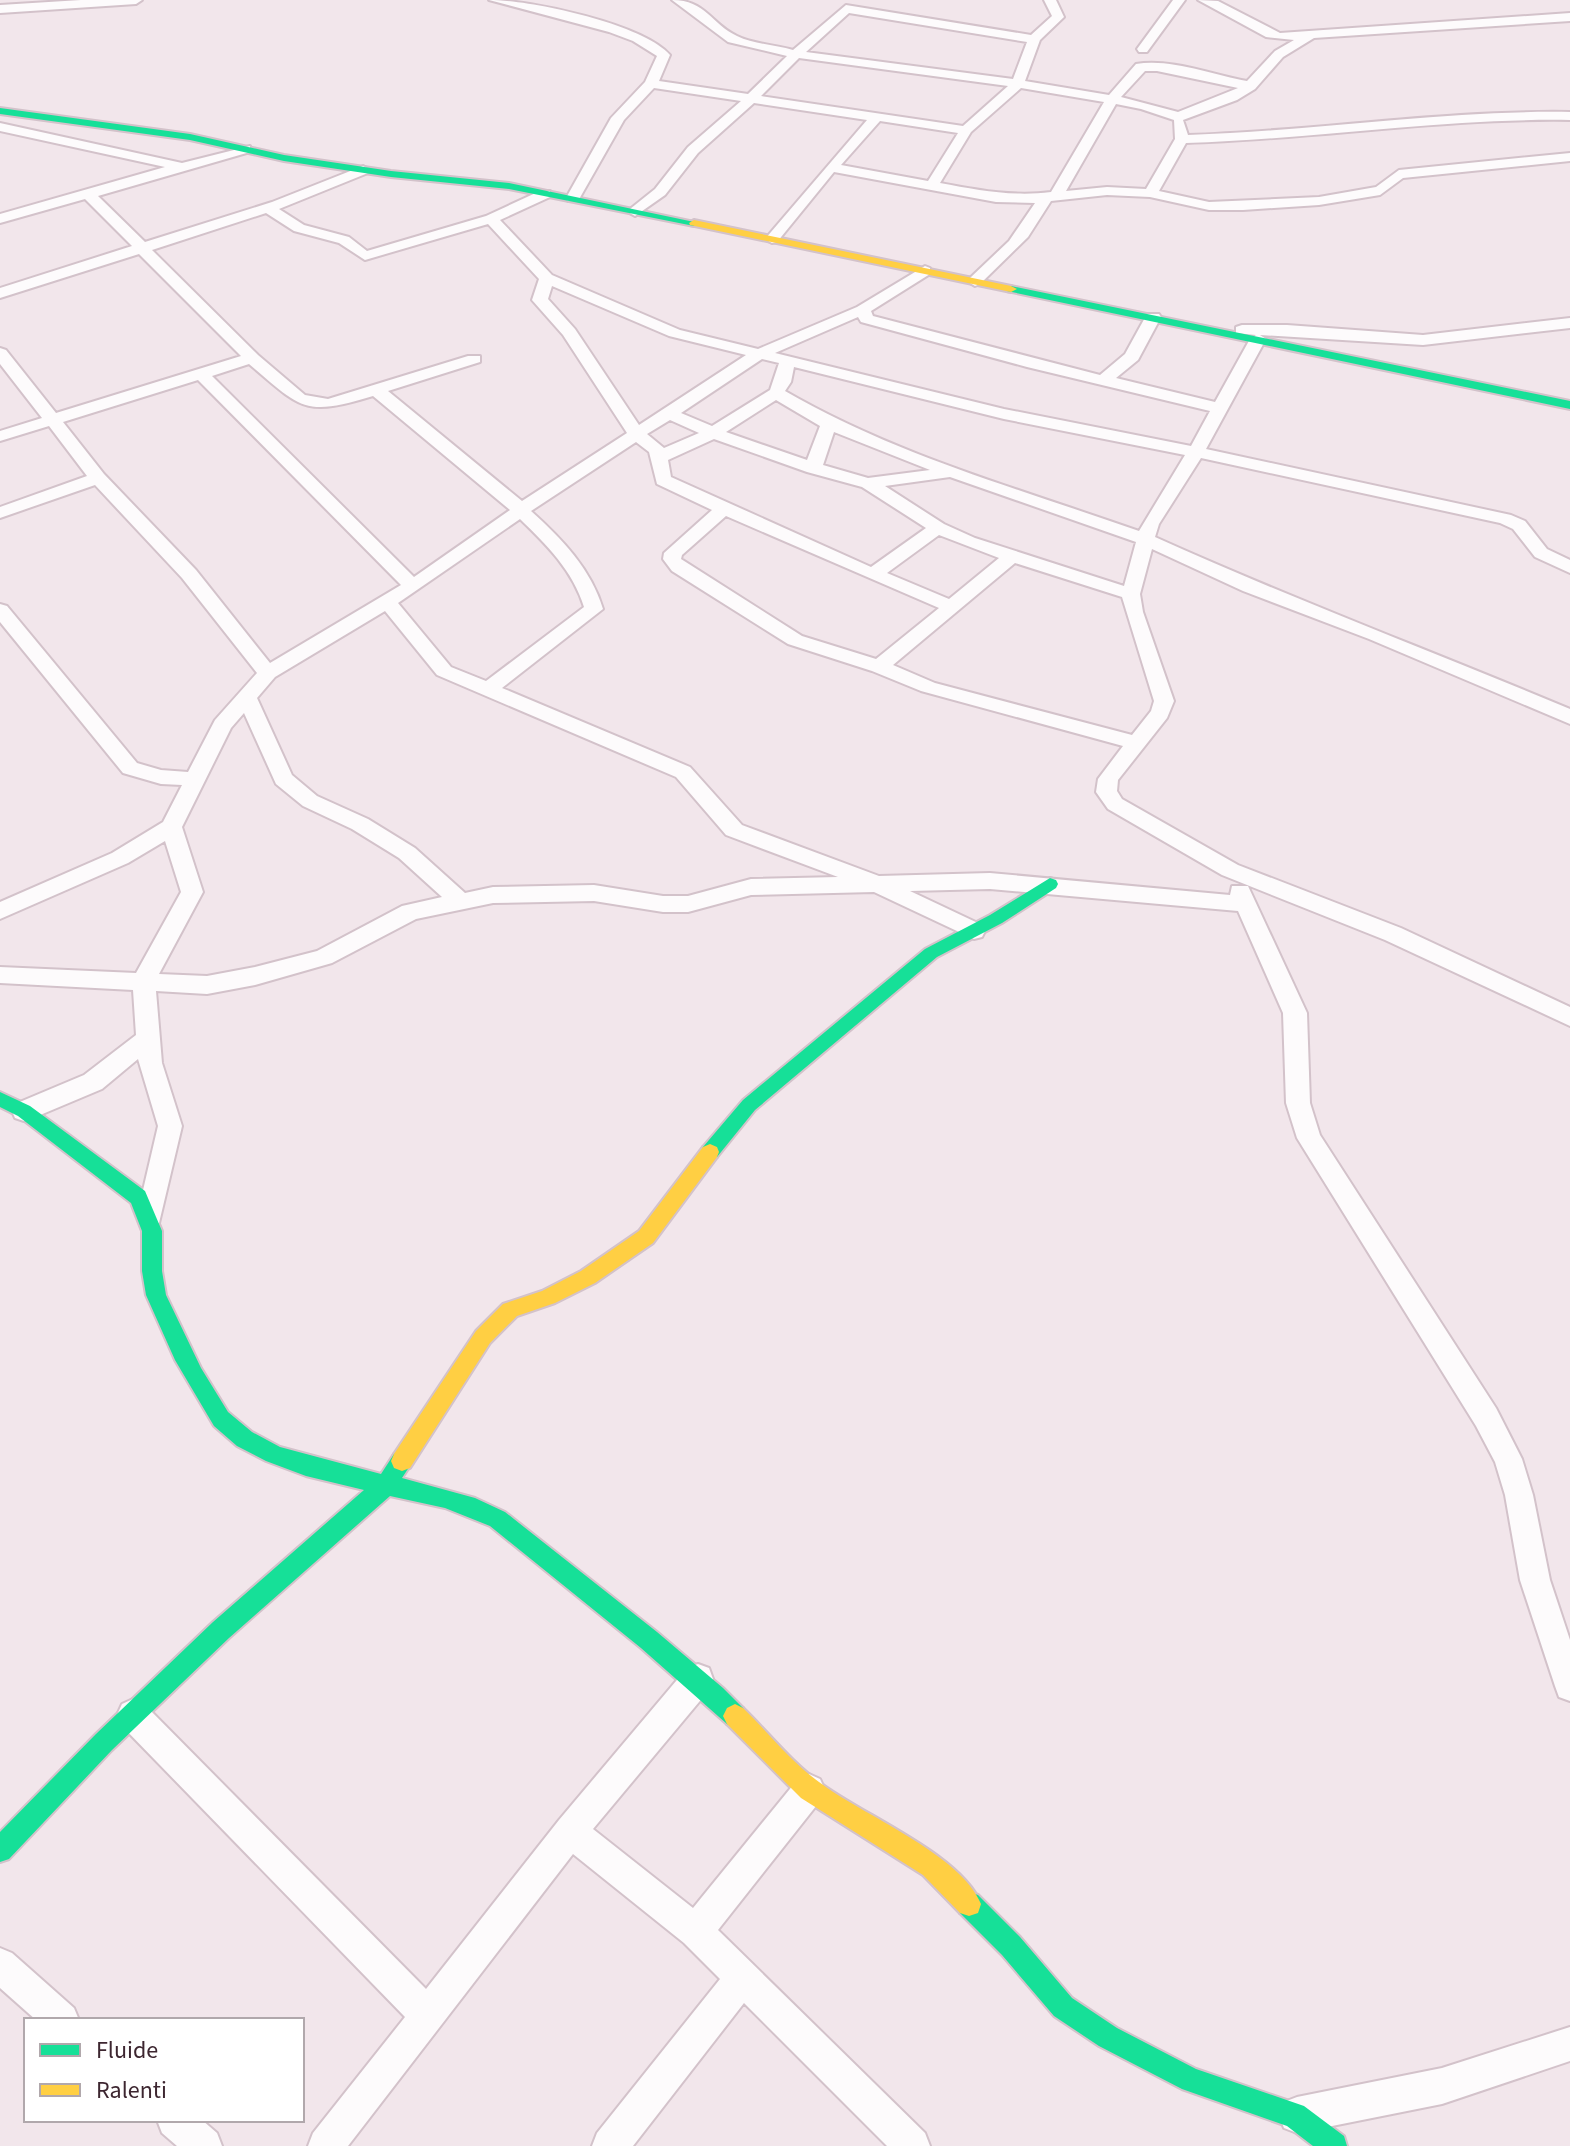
<svg xmlns="http://www.w3.org/2000/svg" width="1570" height="2146" font-family="'Source Sans 3',sans-serif">
<style>
.lines{fill:none;stroke-linecap:round;stroke-linejoin:round}
.street-casing{stroke:#d3c2ca;stroke-width:4}
.fast-casing{stroke:#d3c2ca;stroke-width:4}
.slow-casing{stroke:#d3c2ca;stroke-width:4}
.street{fill:#fdfbfc;fill-rule:evenodd}
.fast{fill:#16e098;fill-rule:evenodd}
.slow{fill:#ffcf43;fill-rule:evenodd}
</style>
<rect width="100%" height="100%" fill="#f2e6eb"/>
<g class="lines">
<g class="street-casing">
<path id="street" d="M 81,0 L 142,0 L 136,4 L 0,13 L 0,5 Z
M 489,0 C 531,0 643,24 670,55 L 659,81 L 748,94 L 787,56 L 728,42 L 672,0 C 706,0 711,24 737,36 C 753,44 776,45 793,50 L 846,5 L 1031,35 L 1052,16 L 1044,0 L 1056,0 L 1064,17 L 1040,40 L 1025,81 L 1109,95 L 1136,64 C 1171,58 1213,75 1247,81 L 1275,51 L 1294,40 L 1266,37 L 1198,0 L 1218,1 L 1280,33 L 1570,13 L 1570,21 L 1314,38 L 1283,57 L 1255,89 L 1237,100 L 1183,120 L 1188,135 C 1316,131 1442,110 1570,112 L 1570,120 C 1442,118 1315,139 1186,143 L 1159,191 L 1209,202 L 1319,197 L 1376,187 L 1399,170 L 1570,153 L 1570,161 L 1403,178 L 1380,195 L 1319,205 L 1243,210 L 1209,210 L 1150,197 L 1107,195 L 1051,201 L 1028,237 L 980,284 L 975,286 L 967,281 L 970,278 L 1009,241 L 1035,203 L 996,202 L 834,172 L 777,242 L 772,243 L 765,239 L 867,120 L 754,103 L 698,153 L 665,195 L 635,216 L 628,212 L 630,209 L 655,189 L 688,147 L 741,101 L 654,88 L 624,120 L 578,201 L 568,201 L 566,198 L 611,118 L 645,82 L 657,56 L 633,41 L 609,32 ZM 849,13 L 1027,42 L 1013,79 L 806,52 ZM 799,58 L 1008,86 L 963,126 L 761,96 ZM 1145,71 L 1157,71 L 1238,88 L 1178,112 L 1121,97 ZM 1021,88 L 1104,102 L 1051,192 C 1013,197 978,190 940,183 L 971,132 ZM 1116,104 L 1141,109 L 1174,120 L 1175,139 L 1146,189 L 1107,187 L 1066,191 ZM 880,121 L 958,133 L 928,181 L 841,165 Z
M 1173,0 L 1185,0 L 1147,52 L 1139,52 L 1137,49 Z
M 0,123 L 182,163 L 250,146 L 250,152 L 98,196 L 145,242 L 272,202 L 363,166 L 370,170 L 368,173 L 279,209 L 304,225 L 349,237 L 367,251 L 486,216 L 540,191 L 550,191 L 550,197 L 500,220 L 552,275 L 680,330 L 758,349 L 857,307 L 925,266 L 930,268 L 930,274 L 871,311 L 873,316 L 1100,375 L 1125,354 L 1147,314 L 1159,314 L 1161,317 L 1138,360 L 1116,378 L 1215,402 L 1250,339 L 1256,335 L 1236,333 L 1236,327 L 1242,325 L 1287,325 L 1423,335 L 1570,318 L 1570,328 L 1423,345 L 1260,335 L 1266,339 L 1206,449 L 1511,515 L 1525,521 L 1547,549 L 1570,560 L 1570,573 L 1535,557 L 1513,529 L 1500,523 L 1201,458 L 1159,524 L 1155,537 C 1292,599 1432,651 1570,709 L 1570,724 L 1369,639 L 1243,591 L 1152,549 L 1140,594 L 1143,612 L 1174,701 L 1167,718 L 1118,780 L 1117,791 L 1122,799 L 1238,865 L 1401,928 L 1570,1007 L 1570,1026 L 1385,940 L 1222,875 L 1108,809 L 1096,792 L 1098,779 L 1123,746 L 921,691 L 872,671 L 788,644 L 672,571 L 663,559 L 664,553 L 712,510 L 657,484 L 649,452 L 636,442 L 531,511 C 562,539 591,569 603,609 L 502,688 L 690,767 L 742,825 L 879,876 L 990,873 L 1230,895 L 1232,886 L 1248,886 L 1307,1013 L 1310,1103 L 1320,1135 L 1496,1408 L 1522,1459 L 1533,1495 L 1550,1580 L 1570,1640 L 1570,1701 L 1559,1697 L 1555,1686 L 1520,1580 L 1505,1495 L 1495,1462 L 1476,1426 L 1297,1138 L 1286,1103 L 1283,1013 L 1238,911 L 990,889 L 910,891 L 982,925 L 985,931 L 982,937 L 974,939 L 874,892 L 751,895 L 688,912 L 663,912 L 594,901 L 493,903 L 416,919 L 332,963 L 255,985 L 207,994 L 156,991 L 162,1063 L 182,1126 L 159,1223 L 150,1227 L 141,1223 L 137,1216 L 158,1126 L 138,1059 L 102,1089 L 33,1118 L 24,1121 L 15,1118 L 12,1111 L 15,1104 L 84,1075 L 136,1035 L 133,990 L 0,983 L 0,967 L 136,973 L 181,892 L 165,841 L 128,863 L 0,919 L 0,902 L 112,853 L 163,822 L 182,785 L 161,784 L 123,773 L 0,622 L 0,604 L 7,606 L 137,763 L 161,770 L 188,772 L 215,720 L 257,673 L 182,578 L 95,485 L 0,518 L 0,507 L 87,476 L 49,426 L 0,441 L 0,431 L 42,418 L 0,364 L 0,348 L 6,350 L 56,413 L 241,356 L 139,254 L 0,298 L 0,288 L 132,246 L 85,199 L 0,223 L 0,214 L 165,167 L 0,131 ZM 266,213 L 294,231 L 339,243 L 365,260 L 488,224 L 539,279 L 532,300 L 563,335 L 627,433 L 522,501 L 388,391 L 480,362 L 480,356 L 468,356 L 328,399 L 305,395 L 258,355 L 152,250 ZM 552,286 L 669,336 L 746,355 L 639,425 L 575,329 L 548,299 ZM 858,317 L 861,322 L 1027,367 L 1210,411 L 1191,446 L 1004,409 L 775,353 ZM 762,359 L 779,363 L 770,390 L 712,426 L 681,413 ZM 249,364 C 302,409 304,417 373,396 L 510,510 L 414,577 L 212,376 ZM 794,367 L 1004,419 L 1185,455 L 1139,531 C 1020,489 895,455 785,391 L 791,382 ZM 198,380 L 401,585 L 270,663 L 196,570 L 104,474 L 63,422 ZM 776,400 L 820,426 L 807,460 L 726,432 ZM 670,420 L 699,433 L 664,448 L 647,434 ZM 834,432 L 930,470 L 868,478 L 823,465 ZM 714,439 L 807,472 L 862,487 L 926,528 L 871,567 L 671,477 L 668,460 ZM 950,477 L 1136,542 L 1124,586 L 975,538 L 944,524 L 885,486 ZM 726,516 L 939,608 L 876,659 L 802,636 L 681,559 L 682,555 ZM 520,519 C 547,545 573,571 584,607 L 486,681 L 451,667 L 398,603 ZM 939,535 L 999,558 L 949,599 L 887,573 ZM 1015,563 L 1122,597 L 1154,701 L 1151,711 L 1132,735 L 935,683 L 893,665 ZM 385,611 L 437,675 L 676,777 L 726,835 L 838,877 L 751,879 L 688,896 L 663,896 L 594,885 L 493,887 L 465,893 L 415,848 L 368,819 L 317,796 L 292,775 L 257,698 L 275,677 ZM 244,713 L 276,784 L 303,806 L 352,829 L 399,858 L 442,897 L 402,906 L 317,951 L 255,967 L 207,976 L 159,974 L 203,892 L 182,827 L 231,728 Z
M 698,1664 L 709,1668 L 713,1679 L 709,1690 L 593,1829 L 693,1908 L 798,1779 L 809,1774 L 820,1779 L 825,1790 L 820,1801 L 718,1930 L 925,2133 L 930,2146 L 887,2146 L 744,2003 L 633,2146 L 592,2146 L 597,2133 L 720,1979 L 684,1943 L 573,1854 L 348,2146 L 308,2146 L 313,2133 L 405,2017 L 122,1726 L 117,1715 L 122,1704 L 133,1699 L 144,1704 L 426,1989 L 559,1820 L 687,1668 Z
M 0,1948 L 12,1953 L 74,2008 L 79,2020 L 36,2020 L 0,1988 Z
M 1570,2027 L 1570,2061 L 1442,2104 L 1297,2133 L 1284,2128 L 1279,2115 L 1284,2102 L 1297,2097 L 1442,2068 Z
M 157,2120 L 202,2120 L 217,2133 L 222,2146 L 177,2146 L 162,2133 Z"/>
</g>
<g class="fast-casing">
<path id="fast" d="M 0,108 L 190,134 L 284,155 L 391,171 L 509,183 L 699,223 L 694,226 L 509,189 L 391,177 L 284,161 L 190,140 L 0,114 Z
M 1011,286 L 1570,401 L 1570,409 L 1007,291 L 1007,287 Z
M 1050,878 L 1056,880 L 1058,884 L 1056,888 L 1002,923 L 937,957 L 755,1110 L 717,1157 L 703,1157 L 701,1152 L 703,1147 L 743,1100 L 925,949 L 990,915 Z
M 0,1092 L 30,1106 L 145,1191 L 162,1231 L 162,1271 L 166,1295 L 201,1368 L 228,1412 L 252,1432 L 280,1447 L 381,1474 L 394,1454 L 402,1451 L 410,1454 L 413,1461 L 402,1478 L 475,1498 L 505,1512 L 657,1632 L 723,1688 L 743,1708 L 747,1716 L 743,1724 L 735,1728 L 727,1724 L 641,1648 L 490,1526 L 445,1508 L 390,1496 L 229,1638 L 112,1750 L 9,1859 L 0,1862 L 0,1832 L 96,1734 L 213,1622 L 364,1490 L 306,1476 L 266,1461 L 237,1446 L 214,1426 L 175,1360 L 146,1295 L 142,1271 L 142,1231 L 131,1203 L 18,1116 L 0,1107 Z
M 969,1892 L 978,1895 L 1020,1937 L 1072,1998 L 1117,2028 L 1196,2069 L 1304,2106 L 1344,2136 L 1347,2146 L 1313,2146 L 1287,2126 L 1182,2089 L 1099,2046 L 1054,2016 L 1002,1955 L 960,1913 L 957,1904 L 960,1895 Z"/>
</g>
<g class="slow-casing">
<path id="slow" d="M 694,220 L 1011,286 L 1017,289 L 1011,292 L 690,225 L 689,223 Z
M 710,1144 L 717,1147 L 719,1152 L 717,1157 L 653,1243 L 595,1283 L 555,1303 L 517,1316 L 490,1343 L 410,1468 L 402,1471 L 394,1468 L 391,1461 L 394,1454 L 476,1331 L 503,1304 L 542,1291 L 581,1271 L 639,1231 L 703,1147 Z
M 735,1704 L 743,1708 C 768,1732 791,1762 819,1782 C 862,1815 961,1854 981,1904 L 978,1913 L 969,1916 L 960,1913 L 923,1875 L 801,1798 L 727,1724 L 723,1716 L 727,1708 Z"/>
</g>
<use href="#street" class="street"/>
<use href="#fast" class="fast"/>
<use href="#slow" class="slow"/>
</g>
<rect x="24" y="2018" width="280" height="104" fill="#ffffff" stroke="#b1a8ac" stroke-width="2"/>
<rect x="40" y="2044" width="40" height="12" fill="#16e098" stroke="#b1a8ac" stroke-width="2"/>
<text x="96" y="2058" font-size="24" fill="#3d2630">Fluide</text>
<rect x="40" y="2084" width="40" height="12" fill="#ffcf43" stroke="#b1a8ac" stroke-width="2"/>
<text x="96" y="2098" font-size="24" fill="#3d2630">Ralenti</text>
</svg>
